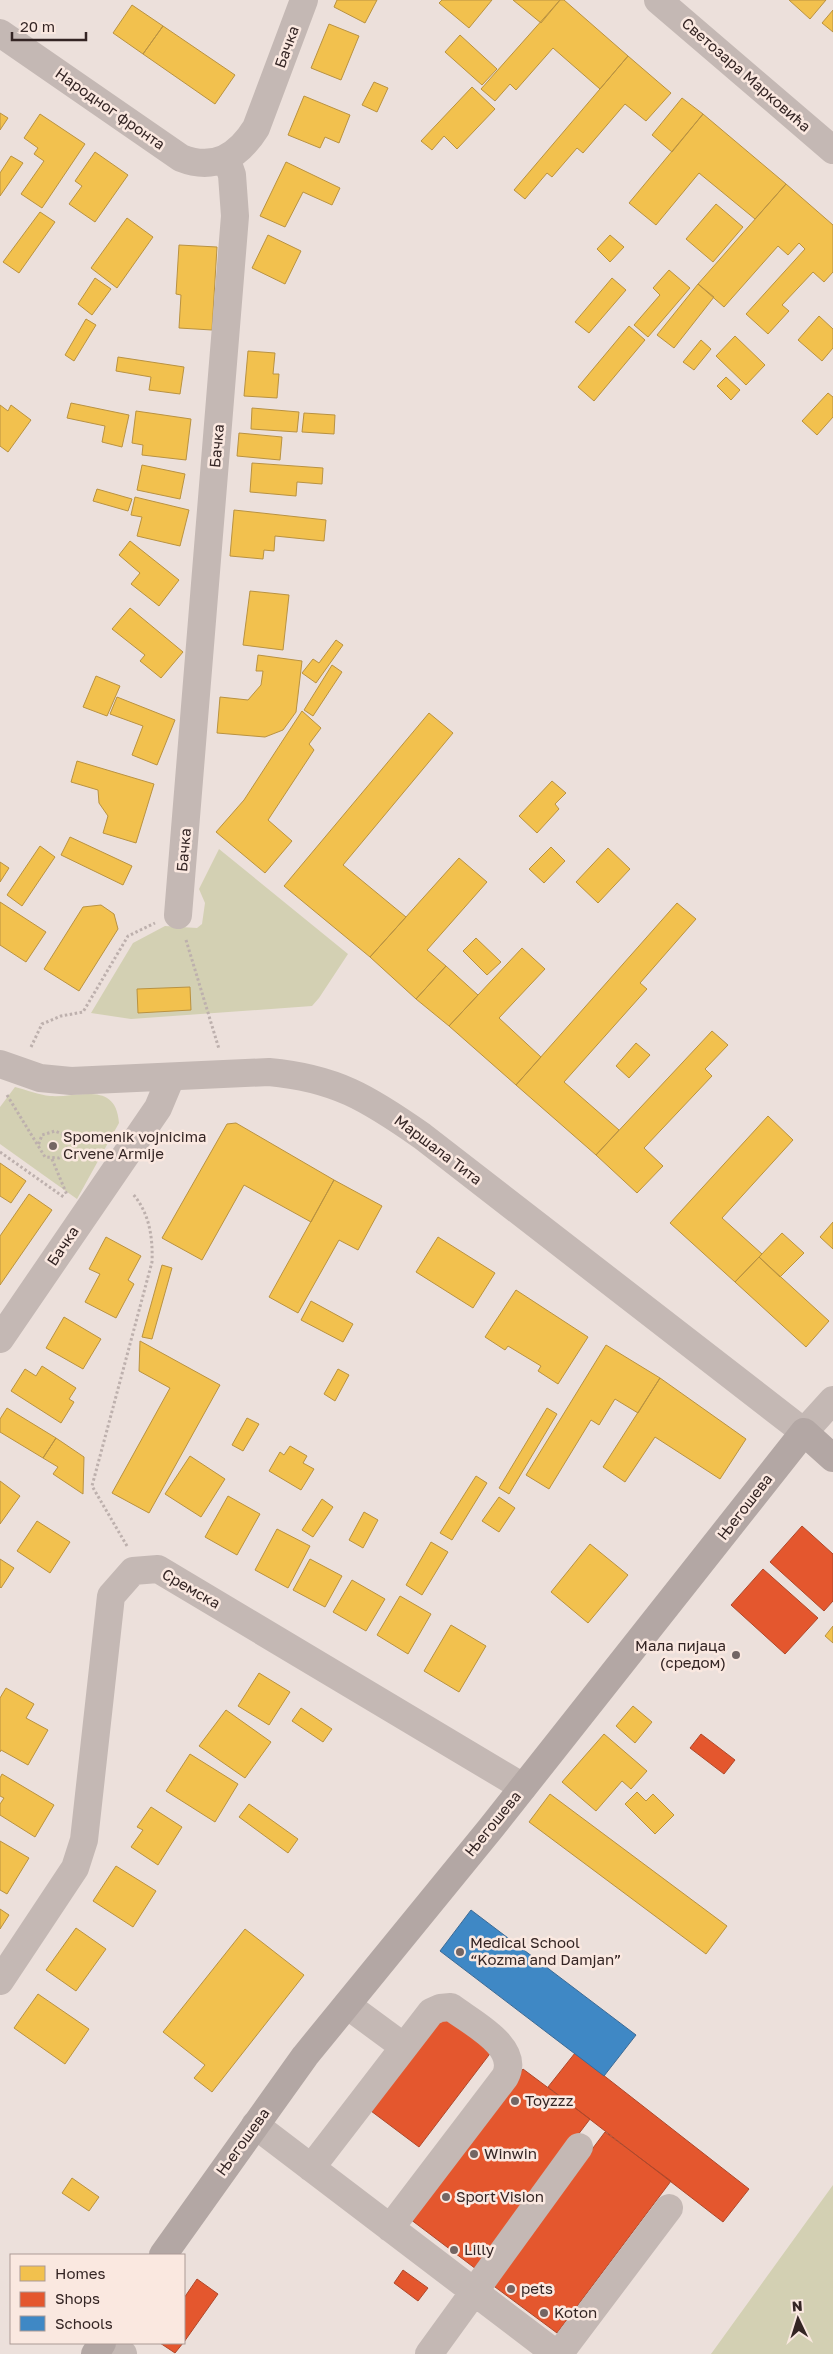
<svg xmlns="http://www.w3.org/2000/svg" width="833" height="2354" font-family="'Golos Text',sans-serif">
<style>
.green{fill:#d3d0b3}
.homes{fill:#f2c14e;stroke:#b99241}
.shops{fill:#e4572e;stroke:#af482b}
.schools{fill:#3f88c5;stroke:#3c6a95}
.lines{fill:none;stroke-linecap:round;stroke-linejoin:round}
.path{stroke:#bdb0ad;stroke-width:3;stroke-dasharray:2.5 2.5;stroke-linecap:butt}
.minor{stroke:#c4b8b4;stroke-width:28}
.major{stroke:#b3a7a4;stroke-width:28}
.poi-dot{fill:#746664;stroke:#fae8e0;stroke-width:2}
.labels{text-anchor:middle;stroke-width:5;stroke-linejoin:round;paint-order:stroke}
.street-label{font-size:15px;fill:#342524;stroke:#fae8e0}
.poi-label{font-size:15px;fill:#342524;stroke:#fae8e0;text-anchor:start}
</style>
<rect width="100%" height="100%" fill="#ece0db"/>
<path class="green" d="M 219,849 L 348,954 L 319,998 L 312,1006 L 131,1019 L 91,1013 L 133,943 L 165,926 L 197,928 L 202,924 L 205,903 L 199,889 Z
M 15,1087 C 27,1090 39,1095 50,1096 C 78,1098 116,1080 119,1123 L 77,1199 L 0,1144 L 0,1107 Z
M 833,2185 L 833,2354 L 711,2354 Z"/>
<path class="homes" d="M 337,0 L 377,0 L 365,23 L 334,7 Z
M 442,0 L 492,0 L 469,28 L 439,3 Z
M 513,0 L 560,0 L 541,23 Z
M 560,0 L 564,0 L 628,56 L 600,89 L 553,48 L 516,90 L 510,84 L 495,101 L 481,89 Z
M 789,0 L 826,0 L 810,19 Z
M 132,5 L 163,26 L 143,54 L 113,33 Z
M 833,10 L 833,32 L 822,23 Z
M 329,24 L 359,36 L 341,80 L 311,68 Z
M 163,26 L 235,75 L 215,104 L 143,54 Z
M 460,35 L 497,69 L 482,85 L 445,52 Z
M 628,56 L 671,93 L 646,121 L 625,104 L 583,153 L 577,148 L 552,177 L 547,173 L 525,199 L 514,190 Z
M 374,82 L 388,88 L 377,112 L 362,105 Z
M 472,87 L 495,109 L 457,149 L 444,136 L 432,150 L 421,141 Z
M 304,96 L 350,115 L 339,143 L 325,137 L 320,148 L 288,135 Z
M 682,98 L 703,114 L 672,152 L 652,135 Z
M 0,113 L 8,118 L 0,130 Z
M 40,114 L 85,144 L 42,208 L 21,194 L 44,161 L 34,154 L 38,148 L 24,138 Z
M 703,114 L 786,184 L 755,219 L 699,173 L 656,225 L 629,203 Z
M 95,152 L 128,175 L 95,222 L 69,204 L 82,186 L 75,181 Z
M 11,156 L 23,163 L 0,196 L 0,173 Z
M 286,162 L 340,188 L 332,205 L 303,192 L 285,227 L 260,216 Z
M 786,184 L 833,225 L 833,272 L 824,282 L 813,272 L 782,305 L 789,311 L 768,334 L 746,314 L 805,249 L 799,243 L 788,255 L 778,246 L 724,307 L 698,284 Z
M 716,204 L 743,227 L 713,262 L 686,239 Z
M 40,212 L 55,222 L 19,273 L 3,262 Z
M 127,218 L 153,237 L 117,288 L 91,268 Z
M 268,235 L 301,251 L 285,284 L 252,268 Z
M 610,235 L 624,247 L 610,262 L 597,249 Z
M 179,245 L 217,247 L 212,330 L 179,328 L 181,295 L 176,294 Z
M 669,270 L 690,288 L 648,337 L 634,325 L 660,295 L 653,288 Z
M 95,278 L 111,289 L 92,315 L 78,304 Z
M 612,278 L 626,290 L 589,333 L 575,322 Z
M 698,284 L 714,297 L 674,348 L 657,335 Z
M 819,316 L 833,329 L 833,348 L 822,361 L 798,340 Z
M 86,319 L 96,325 L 74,361 L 65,355 Z
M 629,326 L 645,340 L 594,401 L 578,387 Z
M 735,336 L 765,365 L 746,385 L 716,356 Z
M 701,340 L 711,349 L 694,370 L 683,362 Z
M 248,351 L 275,353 L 273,374 L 279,374 L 277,398 L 244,396 Z
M 118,357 L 184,367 L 180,394 L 149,390 L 151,377 L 116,371 Z
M 726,377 L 740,390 L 731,400 L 717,386 Z
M 828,393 L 833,397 L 833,417 L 817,435 L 802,421 Z
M 71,403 L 129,415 L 122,447 L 102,442 L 105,426 L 67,418 Z
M 0,405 L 8,411 L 11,405 L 31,420 L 8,452 L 0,446 Z
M 252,408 L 299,412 L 297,432 L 251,429 Z
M 136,411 L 191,419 L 186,460 L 142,455 L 143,445 L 132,443 Z
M 304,413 L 335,415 L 334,434 L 302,432 Z
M 239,433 L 282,437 L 280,460 L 237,456 Z
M 252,463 L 323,468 L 322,484 L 297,482 L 296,496 L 250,492 Z
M 142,465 L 185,474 L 180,499 L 137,490 Z
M 97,489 L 132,499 L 128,511 L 93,501 Z
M 135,497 L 189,510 L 180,546 L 137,536 L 142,517 L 131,515 Z
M 234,510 L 326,520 L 324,541 L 275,536 L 274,551 L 264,550 L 263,559 L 230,556 Z
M 130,541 L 179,580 L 159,606 L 131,584 L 140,573 L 119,555 Z
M 250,591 L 289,595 L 283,650 L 243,645 Z
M 130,608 L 183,652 L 161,678 L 140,661 L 145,655 L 112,629 Z
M 336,640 L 343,645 L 316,683 L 302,673 L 313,659 L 319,663 Z
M 258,655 L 302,661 L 296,712 L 283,730 L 265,737 L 217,733 L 220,697 L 248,700 L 261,685 L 263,671 L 256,671 Z
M 332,665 L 342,672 L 313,716 L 304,710 Z
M 96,676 L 120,686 L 107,716 L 83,707 Z
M 117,697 L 175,720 L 157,765 L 132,755 L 143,726 L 110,714 Z
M 302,711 L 321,728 L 309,744 L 314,750 L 268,820 L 292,841 L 265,873 L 216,832 L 244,800 Z
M 429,713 L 453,733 L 343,865 L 406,917 L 370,957 L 284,886 Z
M 77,761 L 154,784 L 136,843 L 103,833 L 108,816 L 99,803 L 98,790 L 71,782 Z
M 552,781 L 566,793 L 555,804 L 559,809 L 537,833 L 519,816 Z
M 70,837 L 132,866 L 123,885 L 61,855 Z
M 40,846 L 55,857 L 22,906 L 7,895 Z
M 551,847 L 565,861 L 544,883 L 529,869 Z
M 608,848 L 630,869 L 598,903 L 576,882 Z
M 459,858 L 487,882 L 427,950 L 446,966 L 416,999 L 370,957 Z
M 0,862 L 9,868 L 0,882 Z
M 0,902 L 46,932 L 26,962 L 0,945 Z
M 677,903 L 696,919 L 640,983 L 647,989 L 564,1082 L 619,1130 L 596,1155 L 516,1085 Z
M 101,905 L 114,914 L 118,929 L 79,991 L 44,969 L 83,907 Z
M 476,938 L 501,962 L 487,975 L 463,951 Z
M 522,948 L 545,969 L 499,1018 L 541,1057 L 516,1085 L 449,1026 Z
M 446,966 L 478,995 L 449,1026 L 416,999 Z
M 190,987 L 191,1010 L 138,1013 L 137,989 Z
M 712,1031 L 728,1045 L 705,1069 L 712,1076 L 644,1148 L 663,1166 L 637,1193 L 596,1155 Z
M 636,1043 L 650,1055 L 629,1078 L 616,1066 Z
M 768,1116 L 793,1140 L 722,1218 L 762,1254 L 735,1282 L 670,1223 Z
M 236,1123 L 334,1180 L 311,1222 L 244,1185 L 202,1260 L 162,1238 L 227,1124 Z
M 0,1163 L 26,1181 L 11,1203 L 0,1196 Z
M 334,1180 L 382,1206 L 358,1250 L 339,1240 L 298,1313 L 269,1297 Z
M 29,1194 L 52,1210 L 0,1285 L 0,1236 Z
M 833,1222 L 833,1249 L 820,1237 Z
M 782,1233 L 804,1253 L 780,1277 L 759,1257 Z
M 106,1237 L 141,1256 L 128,1280 L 134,1284 L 116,1318 L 85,1302 L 100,1274 L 89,1269 Z
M 438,1237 L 495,1273 L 473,1308 L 416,1272 Z
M 759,1257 L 829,1321 L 806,1347 L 735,1282 Z
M 162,1265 L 172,1268 L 152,1339 L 142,1337 Z
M 516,1290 L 588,1337 L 558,1384 L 538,1371 L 541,1366 L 508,1346 L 505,1350 L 485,1337 Z
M 311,1301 L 353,1324 L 343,1342 L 301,1320 Z
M 64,1317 L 101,1339 L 83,1369 L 46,1348 Z
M 140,1341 L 220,1385 L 149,1513 L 112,1493 L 170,1388 L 139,1371 Z
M 606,1345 L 660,1378 L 638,1413 L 615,1399 L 599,1425 L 591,1420 L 549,1489 L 526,1475 Z
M 42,1366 L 76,1388 L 69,1399 L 74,1402 L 61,1423 L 11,1391 L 25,1369 L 36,1376 Z
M 338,1369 L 349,1375 L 335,1401 L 324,1394 Z
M 660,1378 L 746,1439 L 720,1479 L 655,1437 L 625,1482 L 603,1467 Z
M 7,1408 L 56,1438 L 43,1458 L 0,1432 L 0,1419 Z
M 547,1408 L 557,1414 L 509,1494 L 499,1488 Z
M 247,1418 L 259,1424 L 243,1451 L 232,1445 Z
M 56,1438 L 84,1457 L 83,1494 L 53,1474 L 58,1467 L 43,1458 Z
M 290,1446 L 307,1456 L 303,1463 L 314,1469 L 301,1490 L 269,1471 L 280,1452 L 284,1455 Z
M 190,1456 L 225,1479 L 201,1517 L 165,1494 Z
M 476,1476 L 487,1483 L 452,1540 L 440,1533 Z
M 0,1481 L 20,1496 L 0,1524 Z
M 228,1496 L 260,1514 L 237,1555 L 205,1537 Z
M 499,1497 L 515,1508 L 499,1532 L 482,1521 Z
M 322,1499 L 333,1507 L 313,1537 L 302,1530 Z
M 364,1512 L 378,1520 L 363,1548 L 349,1540 Z
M 37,1521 L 70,1542 L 50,1573 L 17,1551 Z
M 277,1529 L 310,1546 L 288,1588 L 255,1570 Z
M 431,1542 L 448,1552 L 422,1595 L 406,1585 Z
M 590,1544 L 628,1575 L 588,1623 L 551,1592 Z
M 0,1559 L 14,1568 L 1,1588 L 0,1587 Z
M 310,1559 L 342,1576 L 325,1607 L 293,1590 Z
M 352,1580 L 385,1599 L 366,1631 L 333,1612 Z
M 400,1596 L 431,1614 L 408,1654 L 377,1635 Z
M 451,1625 L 486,1646 L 459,1692 L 424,1671 Z
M 833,1626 L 833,1643 L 825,1636 Z
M 259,1673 L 290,1692 L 269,1725 L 238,1706 Z
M 6,1688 L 34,1704 L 26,1718 L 48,1730 L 28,1765 L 1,1750 L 0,1752 L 0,1698 Z
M 633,1706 L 652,1722 L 635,1743 L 616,1726 Z
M 301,1708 L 332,1729 L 323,1742 L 292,1721 Z
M 226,1710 L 271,1742 L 245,1778 L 199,1746 Z
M 604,1734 L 647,1771 L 631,1789 L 622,1781 L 596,1811 L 562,1782 Z
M 190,1754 L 238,1784 L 215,1822 L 166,1791 Z
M 2,1774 L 54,1805 L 35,1837 L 0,1815 L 0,1804 L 4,1798 L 0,1796 L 0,1778 Z
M 637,1792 L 646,1801 L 653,1794 L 674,1815 L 655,1834 L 625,1804 Z
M 550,1794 L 727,1926 L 706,1954 L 529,1822 Z
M 249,1804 L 298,1839 L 288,1853 L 239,1817 Z
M 151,1807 L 182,1827 L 158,1865 L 131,1847 L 143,1830 L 137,1827 Z
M 0,1841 L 29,1858 L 7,1894 L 0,1890 Z
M 116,1866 L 156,1891 L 133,1927 L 93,1901 Z
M 0,1909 L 9,1915 L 0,1929 Z
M 76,1928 L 106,1949 L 76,1991 L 46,1970 Z
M 245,1929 L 304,1975 L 212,2092 L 194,2078 L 205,2065 L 163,2032 Z
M 38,1994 L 89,2029 L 65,2064 L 14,2028 Z
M 72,2178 L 99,2197 L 89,2211 L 62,2193 Z"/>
<path class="shops" d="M 802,1526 L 833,1554 L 833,1601 L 824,1611 L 770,1562 Z
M 763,1569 L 818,1618 L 785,1654 L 731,1605 Z
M 701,1734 L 735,1760 L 724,1774 L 690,1748 Z
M 445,2014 L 492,2051 L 419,2147 L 371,2111 Z
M 575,2053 L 749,2189 L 723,2222 L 548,2087 Z
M 523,2069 L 590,2119 L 476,2269 L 410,2219 Z
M 605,2132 L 671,2181 L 557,2333 L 491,2284 Z
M 403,2270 L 428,2288 L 418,2301 L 394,2283 Z
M 197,2279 L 218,2294 L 184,2342 L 184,2298 Z
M 160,2343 L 183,2343 L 175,2353 Z"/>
<path class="schools" d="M 471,1910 L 636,2035 L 604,2076 L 440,1951 Z"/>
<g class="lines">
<path class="path" d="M 186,940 L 219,1049
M 31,1047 L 42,1024 L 61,1016 L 83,1012 L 128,936 L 155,923
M 7,1095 L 45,1157 L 59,1158 L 66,1154 L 68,1145 L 62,1134 L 55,1131 L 42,1135 L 38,1146
M 0,1152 L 65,1198
M 52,1159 L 67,1195
M 127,1546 L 92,1486 L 152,1262 C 153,1236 149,1212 132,1193"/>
<path class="minor" d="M 658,0 L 833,150
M 0,33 L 181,158 C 214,171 238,157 256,128 L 304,0
M 178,915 L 235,216 L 232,175 L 226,158
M 0,1064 L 40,1078 L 71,1081 L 269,1072 C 335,1078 368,1098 422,1136 L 804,1432 L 833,1400
M 0,1339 L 158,1108 L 171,1077
M 0,1981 L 75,1868 L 84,1840 L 111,1596 L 133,1571 L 158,1569 L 523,1787
M 347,2005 L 404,2047
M 255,2125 L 556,2354
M 311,2168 L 431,2012 L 440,2008 L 451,2007 C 472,2023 521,2047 505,2077 L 390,2228
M 108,2343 L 123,2354
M 429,2354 L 579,2147
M 559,2354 L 669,2208"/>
<path class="major" d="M 163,2255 L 305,2056 L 491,1828 L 804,1432 L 833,1458
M 95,2354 L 102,2343"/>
</g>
<g class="poi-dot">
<circle cx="53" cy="1146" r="5"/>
<circle cx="736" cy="1655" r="5"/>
<circle cx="460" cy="1952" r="5"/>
<circle cx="515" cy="2101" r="5"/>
<circle cx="474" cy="2154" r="5"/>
<circle cx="446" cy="2197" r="5"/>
<circle cx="454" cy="2250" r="5"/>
<circle cx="511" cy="2289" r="5"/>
<circle cx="544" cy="2313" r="5"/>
</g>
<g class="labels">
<g class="street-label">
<text transform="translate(287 47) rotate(-70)" y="5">Бачка</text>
<text transform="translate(746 75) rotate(41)" y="5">Светозара Марковића</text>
<text transform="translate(110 109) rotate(35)" y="5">Народног фронта</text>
<text transform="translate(217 446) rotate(-85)" y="5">Бачка</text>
<text transform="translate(184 850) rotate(-85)" y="5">Бачка</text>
<text transform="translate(438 1150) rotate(37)" y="5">Маршала Тита</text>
<text transform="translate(63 1246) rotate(-56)" y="5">Бачка</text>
<text transform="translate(745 1507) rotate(-52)" y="5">Његошева</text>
<text transform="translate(191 1589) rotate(30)" y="5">Сремска</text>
<text transform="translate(493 1824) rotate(-51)" y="5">Његошева</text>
<text transform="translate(243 2142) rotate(-54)" y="5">Његошева</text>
</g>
<g class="poi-label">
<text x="63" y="1142">Spomenik vojnicima<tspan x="63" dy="17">Crvene Armije</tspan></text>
<text x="726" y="1651" text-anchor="end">Мала пијаца<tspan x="726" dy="17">(средом)</tspan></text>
<text x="470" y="1948">Medical School<tspan x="470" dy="17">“Kozma and Damjan”</tspan></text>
<text x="525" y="2106">Toyzzz</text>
<text x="484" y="2159">Winwin</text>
<text x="456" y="2202">Sport Vision</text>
<text x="464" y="2255">Lilly</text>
<text x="521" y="2294">pets</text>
<text x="554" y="2318">Koton</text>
</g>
</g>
<rect x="10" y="2254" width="175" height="90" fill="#fae8e0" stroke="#ab9a95"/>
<rect x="20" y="2266" width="25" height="15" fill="#f2c14e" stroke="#ab9a95"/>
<text x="55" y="2279" font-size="15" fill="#342524">Homes</text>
<rect x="20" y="2292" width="25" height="15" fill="#e4572e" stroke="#ab9a95"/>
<text x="55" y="2304" font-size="15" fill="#342524">Shops</text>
<rect x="20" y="2316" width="25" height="15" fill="#3f88c5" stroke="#ab9a95"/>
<text x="55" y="2329" font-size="15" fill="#342524">Schools</text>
<g transform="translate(798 2319) rotate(356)" stroke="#fae8e0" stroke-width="4" paint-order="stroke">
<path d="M0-4L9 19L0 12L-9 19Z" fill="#342524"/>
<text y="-8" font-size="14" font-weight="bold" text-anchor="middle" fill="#342524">N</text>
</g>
<path d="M12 32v8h74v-8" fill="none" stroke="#342524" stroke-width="2.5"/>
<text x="20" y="32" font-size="15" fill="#342524" stroke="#fae8e0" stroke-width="4" paint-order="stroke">20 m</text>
</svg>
